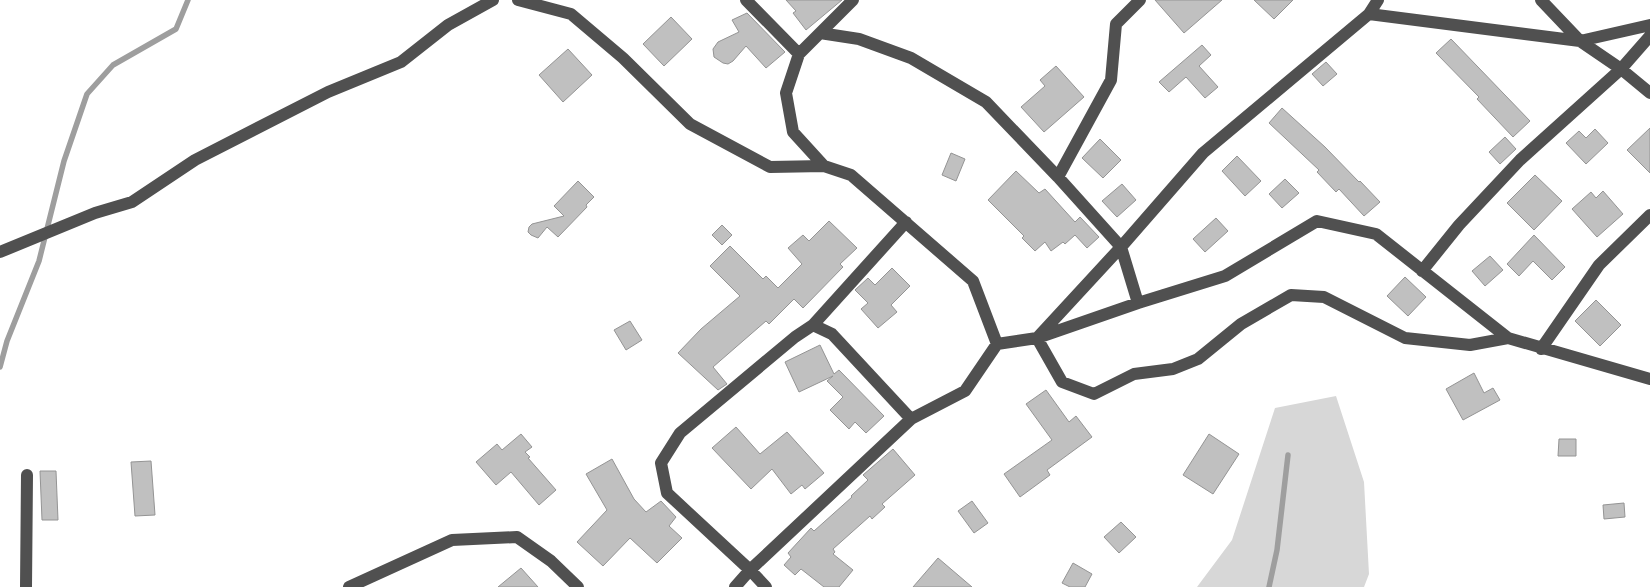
<svg xmlns="http://www.w3.org/2000/svg" width="1650" height="587" font-family="Roboto,sans-serif">
<style>
.green{fill:#d7d7d7}
.lines{fill:none;stroke-linecap:round;stroke-linejoin:round}
.stream{stroke:#9e9e9e;stroke-width:5.5}
.building{fill:#c0c0c0;stroke:#949494}
.minor{stroke:#505050;stroke-width:12}
</style>
<rect width="100%" height="100%" fill="#fff"/>
<path class="green" d="M 1336,396 L 1364,482 L 1369,574 L 1364,587 L 1197,587 L 1232,540 L 1275,408 Z"/>
<g class="lines">
<path class="stream" d="M 0,367 L 7,341 L 39,261 L 64,161 L 87,94 L 113,65 L 176,29 L 188,0
M 1269,587 L 1277,550 L 1288,455"/>
</g>
<path class="building" d="M 786,0 L 842,0 L 806,30 L 793,13 L 796,11 Z
M 1155,0 L 1222,0 L 1184,33 Z
M 1254,0 L 1293,0 L 1274,19 Z
M 747,13 L 785,52 L 766,68 L 746,46 L 733,61 L 728,64 L 723,63 L 714,57 L 713,49 L 718,42 L 739,32 L 732,20 Z
M 671,17 L 692,39 L 664,66 L 643,44 Z
M 1451,39 L 1530,121 L 1513,137 L 1477,99 L 1479,97 L 1436,53 Z
M 1202,45 L 1211,55 L 1199,66 L 1218,87 L 1205,98 L 1186,77 L 1169,92 L 1159,82 Z
M 568,49 L 592,75 L 563,102 L 539,75 Z
M 1326,62 L 1337,74 L 1323,86 L 1312,74 Z
M 1056,66 L 1084,97 L 1044,132 L 1021,107 L 1045,86 L 1040,80 Z
M 1282,108 L 1325,147 L 1359,182 L 1360,181 L 1380,202 L 1364,216 L 1339,189 L 1336,192 L 1317,172 L 1319,170 L 1269,123 Z
M 1650,128 L 1650,173 L 1627,150 Z
M 1595,129 L 1608,143 L 1586,164 L 1566,143 L 1579,131 L 1586,138 Z
M 1505,137 L 1516,149 L 1500,164 L 1489,152 Z
M 1100,139 L 1121,160 L 1103,178 L 1082,158 Z
M 951,153 L 965,159 L 956,181 L 942,175 Z
M 1237,156 L 1261,181 L 1245,196 L 1222,171 Z
M 1016,171 L 1039,193 L 1045,189 L 1075,222 L 1080,217 L 1099,237 L 1087,248 L 1075,235 L 1065,244 L 1063,242 L 1051,251 L 1045,242 L 1035,251 L 1022,238 L 1024,236 L 988,200 Z
M 1535,175 L 1562,201 L 1534,230 L 1507,203 Z
M 1285,179 L 1299,193 L 1282,208 L 1269,194 Z
M 578,181 L 594,197 L 586,205 L 587,207 L 558,237 L 547,227 L 538,238 L 531,235 L 528,232 L 529,227 L 532,224 L 564,216 L 554,206 Z
M 1122,184 L 1136,200 L 1117,217 L 1102,201 Z
M 1603,191 L 1623,214 L 1597,237 L 1572,209 L 1591,192 L 1596,198 Z
M 1216,218 L 1228,231 L 1205,252 L 1193,239 Z
M 829,221 L 857,248 L 840,264 L 843,267 L 803,308 L 794,299 L 769,324 L 766,321 L 713,367 L 727,384 L 718,390 L 678,353 L 701,329 L 740,296 L 710,266 L 730,246 L 763,279 L 766,276 L 778,288 L 802,264 L 788,248 L 803,235 L 809,241 Z
M 722,225 L 732,235 L 722,245 L 712,235 Z
M 1534,235 L 1565,267 L 1552,280 L 1533,261 L 1519,276 L 1507,264 Z
M 1490,256 L 1503,270 L 1485,286 L 1472,271 Z
M 892,268 L 910,286 L 891,305 L 897,312 L 878,328 L 861,309 L 868,303 L 855,290 L 868,278 L 875,285 Z
M 1405,277 L 1426,297 L 1408,316 L 1387,296 Z
M 1596,300 L 1621,325 L 1600,346 L 1575,321 Z
M 630,321 L 642,340 L 626,350 L 614,330 Z
M 820,345 L 834,374 L 839,370 L 884,416 L 866,433 L 855,422 L 849,429 L 830,410 L 843,397 L 827,381 L 833,376 L 799,392 L 785,362 Z
M 1474,373 L 1484,393 L 1493,388 L 1500,400 L 1463,420 L 1446,389 Z
M 1046,390 L 1069,422 L 1076,416 L 1092,437 L 1047,470 L 1050,475 L 1020,497 L 1004,474 L 1052,440 L 1026,404 Z
M 736,427 L 760,454 L 787,432 L 824,473 L 805,489 L 802,485 L 791,494 L 772,469 L 751,489 L 712,448 Z
M 521,434 L 532,447 L 525,452 L 530,457 L 528,458 L 556,490 L 539,505 L 511,472 L 496,485 L 476,462 L 497,444 L 502,450 Z
M 1209,434 L 1239,454 L 1213,494 L 1183,475 Z
M 1559,439 L 1576,439 L 1576,456 L 1558,456 Z
M 893,449 L 915,475 L 882,504 L 885,507 L 872,519 L 870,516 L 833,549 L 835,552 L 833,554 L 853,570 L 839,587 L 824,587 L 801,569 L 795,575 L 784,565 L 791,557 L 788,553 L 811,528 L 814,531 L 852,497 L 851,496 L 868,480 L 863,475 Z
M 612,459 L 634,499 L 646,512 L 661,501 L 676,517 L 669,526 L 682,538 L 657,563 L 630,538 L 603,566 L 577,542 L 607,510 L 586,474 Z
M 151,461 L 155,515 L 135,516 L 131,462 Z
M 40,471 L 56,471 L 58,520 L 42,520 Z
M 972,501 L 988,523 L 974,533 L 958,511 Z
M 1624,503 L 1625,517 L 1604,519 L 1603,505 Z
M 1121,522 L 1136,537 L 1119,553 L 1104,537 Z
M 938,558 L 972,587 L 913,587 Z
M 1073,563 L 1092,574 L 1085,587 L 1070,587 L 1062,583 Z
M 521,568 L 538,587 L 498,587 Z"/>
<g class="lines">
<path class="minor" d="M 518,0 L 571,14 L 623,58 L 690,124 L 770,167 L 824,166 L 851,175 L 973,281 L 997,344
M 746,0 L 799,54
M 1378,0 L 1369,14 L 1203,153 L 1121,247 L 1037,338 L 1062,382 L 1094,394 L 1134,374 L 1173,369 L 1198,359 L 1241,324 L 1291,295 L 1324,297 L 1405,338 L 1470,345 L 1508,338
M 1541,0 L 1580,41 L 1621,69 L 1650,93
M 1369,14 L 1580,41 L 1650,25
M 820,33 L 859,39 L 911,58 L 986,102 L 1058,177 L 1121,247 L 1138,303
M 824,166 L 793,132 L 786,93 L 799,54 L 853,0
M 1058,177 L 1111,80 L 1116,24 L 1140,0
M 0,252 L 95,213 L 132,202 L 195,160 L 328,92 L 401,62 L 448,25 L 493,0
M 1422,271 L 1459,225 L 1520,160 L 1621,69 L 1650,36
M 813,325 L 906,222
M 1541,349 L 1599,265 L 1650,215
M 26,587 L 27,475
M 349,587 L 452,540 L 517,537 L 551,561 L 578,587
M 735,587 L 750,570 L 911,419 L 965,391 L 997,344 L 1037,338 L 1138,303 L 1225,276 L 1317,221 L 1376,234 L 1508,338 L 1650,379
M 766,587 L 750,570 L 667,493 L 661,463 L 680,433 L 795,337 L 813,325 L 832,334 L 911,419"/>
</g>
</svg>
